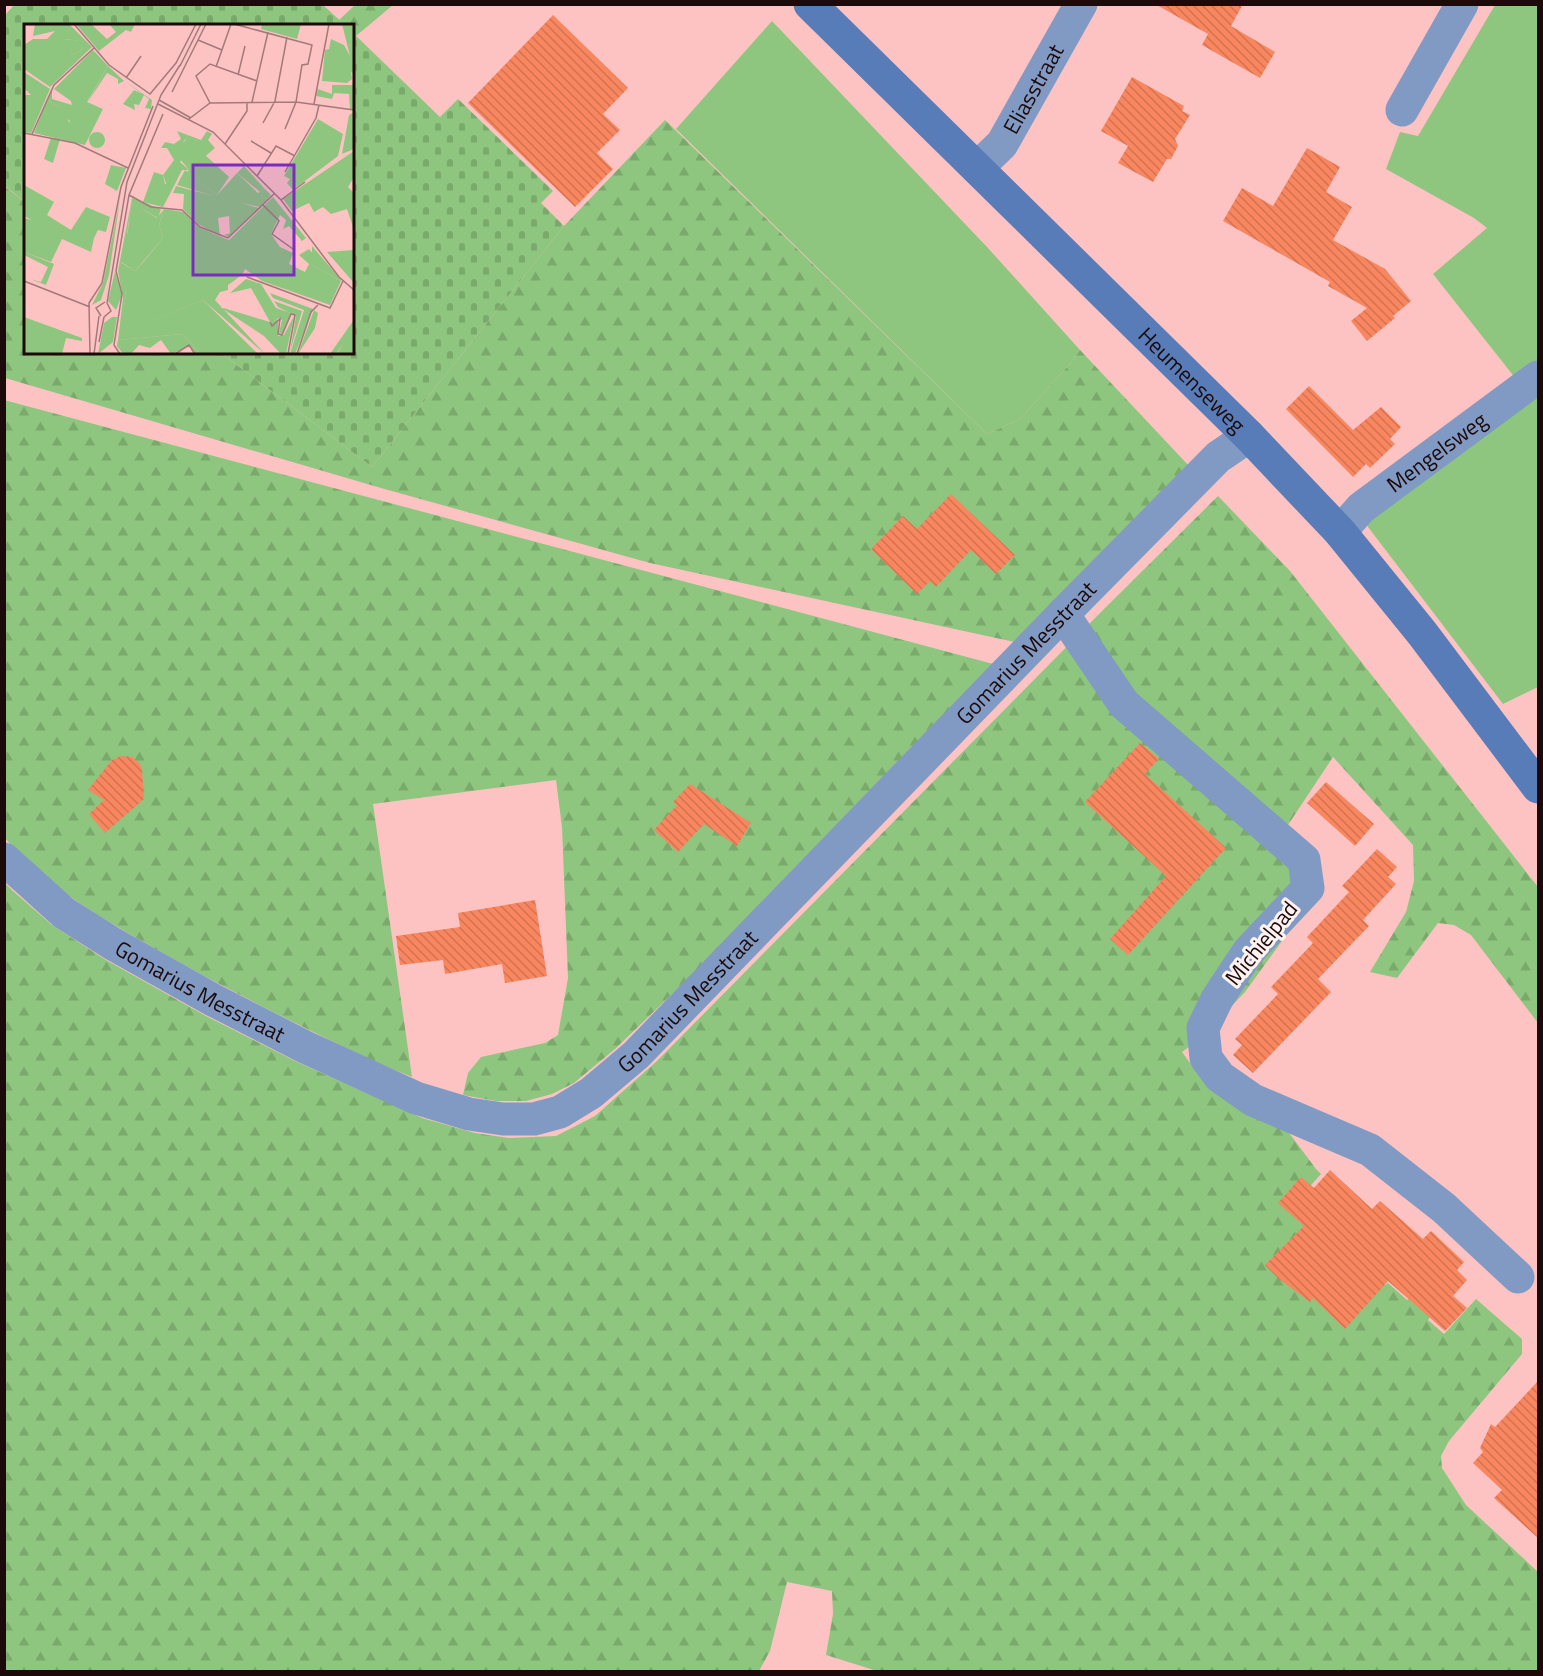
<svg xmlns="http://www.w3.org/2000/svg" width="1543" height="1676" font-family="'Titillium Web',sans-serif">
<style>
.grass{fill:#8ec67f}
.forest{fill:url(#forest-firs)}
.cemetery{fill:url(#cemetery-stones)}
.building{fill:url(#building-back-hatch)}
.lines{fill:none;stroke-linecap:round;stroke-linejoin:round}
.street{stroke:#809ac3;stroke-width:33}
.secondary{stroke:#577cb8;stroke-width:33}
.labels{text-anchor:middle;stroke-width:6;stroke-linejoin:round;paint-order:stroke}
.street-label{font-size:22px;fill:#1c0909;stroke:#fef2f1}
.inset-road{fill:none;stroke:#a37979;stroke-width:1.5}
.view{fill:#7b2cbf;fill-opacity:0.15;stroke:#7b2cbf;stroke-width:3}
.inset-edge{fill:none;stroke:#1c0909;stroke-width:3}
</style>
<defs>
<pattern id="forest-firs" width="22" height="20" patternUnits="userSpaceOnUse" patternTransform="scale(1.5)"><rect width="22" height="20" fill="#8ec67f"/><path d="M5 1l3.5 6h-7zM16 11l3.5 6h-7z" fill="#7aa96c"/></pattern>
<pattern id="cemetery-stones" width="16" height="16" patternUnits="userSpaceOnUse" patternTransform="scale(1.5)"><rect width="16" height="16" fill="#8ec67f"/><path d="M2 7V4a2 2 0 0 1 4 0v3zM10 15v-3a2 2 0 0 1 4 0v3z" fill="#7aa96c"/></pattern>
<pattern id="building-back-hatch" width="6" height="6" patternUnits="userSpaceOnUse" patternTransform="scale(1.5)"><rect width="6" height="6" fill="#f8865f"/><path d="M-1 5l2 2M0 0l6 6M5-1l2 2" fill="none" stroke="#d47251"/></pattern>
</defs>
<rect width="100%" height="100%" fill="#fdc3c3"/>
<path class="grass" d="M 1495,5 L 1538,5 L 1538,363 L 1516,379 L 1433,274 L 1487,228 L 1474,218 L 1386,169 L 1400,132 L 1418,136 Z
M 772,21 L 987,247 L 1080,350 L 1069,365 L 1020,419 L 987,434 L 676,129 Z
M 1538,394 L 1538,687 L 1503,704 L 1365,523 Z"/>
<path class="forest" d="M 355,5 L 393,5 L 356,36 L 353,33 L 352,26 L 345,25 L 339,20 Z
M 665,120 L 987,434 L 1020,419 L 1069,365 L 1080,350 L 1190,467 L 1019,643 L 650,563 L 381,488 L 5,378 L 4,186 L 25,202 L 26,352 L 221,353 L 372,467 L 564,226 Z
M 4,400 L 997,665 L 747,922 L 615,1049 L 574,1083 L 552,1094 L 526,1101 L 496,1101 L 463,1095 L 468,1073 L 481,1057 L 545,1043 L 558,1035 L 568,978 L 562,827 L 556,780 L 373,804 L 412,1077 C 365,1059 320,1035 275,1013 C 234,992 194,971 154,948 C 101,918 44,885 5,838 Z
M 1218,496 L 1290,571 L 1538,887 L 1538,1023 L 1471,935 L 1454,925 L 1438,923 L 1397,978 L 1370,972 L 1406,912 L 1414,881 L 1413,845 L 1333,757 L 1286,828 L 1296,916 L 1282,941 L 1245,992 L 1201,1038 L 1182,1052 L 1198,1074 L 1281,1122 L 1316,1169 L 1321,1174 L 1295,1203 L 1360,1265 L 1385,1285 L 1388,1283 L 1407,1300 L 1412,1296 L 1432,1314 L 1428,1320 L 1444,1334 L 1476,1299 L 1522,1339 L 1522,1354 L 1449,1441 L 1441,1456 L 1442,1468 L 1466,1505 L 1538,1572 L 1538,1671 L 877,1671 L 826,1655 L 833,1614 L 832,1591 L 787,1582 L 770,1651 L 759,1671 L 5,1671 L 4,882 L 13,891 L 52,925 L 106,960 L 206,1016 L 295,1061 L 422,1118 L 475,1133 L 509,1138 L 556,1136 L 595,1116 L 657,1061 L 1098,615 Z"/>
<path class="cemetery" d="M 15,4 L 323,5 L 345,25 L 26,26 L 25,202 L 5,186 L 5,15 Z
M 353,33 L 440,117 L 458,99 L 553,191 L 541,203 L 564,226 L 372,467 L 221,353 L 352,352 Z"/>
<path class="building" d="M 1155,4 L 1243,4 L 1231,26 L 1275,52 L 1260,78 L 1202,45 L 1208,34 Z
M 553,15 L 628,88 L 603,114 L 620,130 L 597,153 L 613,169 L 575,207 L 468,103 Z
M 1132,77 L 1184,106 L 1182,111 L 1190,115 L 1175,139 L 1178,146 L 1171,159 L 1167,159 L 1153,182 L 1118,163 L 1128,146 L 1101,131 Z
M 1307,148 L 1340,167 L 1326,192 L 1352,207 L 1333,240 L 1385,269 L 1411,301 L 1393,316 L 1395,318 L 1367,341 L 1351,321 L 1367,308 L 1328,286 L 1330,282 L 1223,221 L 1242,188 L 1273,206 Z
M 1309,386 L 1353,430 L 1381,407 L 1401,427 L 1390,439 L 1395,444 L 1370,468 L 1366,464 L 1353,477 L 1286,409 Z
M 951,494 L 1015,555 L 996,574 L 971,550 L 936,587 L 930,581 L 917,594 L 871,549 L 903,516 L 917,529 Z
M 1140,743 L 1159,759 L 1145,774 L 1226,848 L 1128,955 L 1110,939 L 1166,876 L 1085,802 Z
M 121,756 L 132,757 L 140,764 L 142,769 L 144,799 L 105,833 L 89,814 L 104,800 L 88,790 L 112,760 Z
M 1326,782 L 1374,824 L 1355,846 L 1307,803 Z
M 690,784 L 751,823 L 737,846 L 704,824 L 678,852 L 654,830 L 677,805 L 673,802 Z
M 1377,849 L 1397,867 L 1388,877 L 1396,884 L 1363,920 L 1369,926 L 1318,979 L 1331,992 L 1253,1073 L 1233,1055 L 1242,1045 L 1235,1039 L 1278,994 L 1271,987 L 1313,943 L 1307,937 L 1349,892 L 1342,886 Z
M 535,900 L 547,976 L 505,983 L 502,964 L 445,974 L 443,960 L 400,965 L 396,936 L 460,927 L 458,913 Z
M 1330,1170 L 1372,1209 L 1380,1201 L 1423,1239 L 1431,1231 L 1464,1262 L 1457,1270 L 1467,1280 L 1453,1296 L 1467,1308 L 1445,1331 L 1388,1281 L 1345,1329 L 1313,1298 L 1310,1302 L 1279,1279 L 1265,1265 L 1304,1226 L 1278,1203 L 1301,1177 L 1314,1188 Z
M 1539,1380 L 1539,1539 L 1494,1498 L 1502,1490 L 1473,1463 L 1483,1452 L 1480,1448 L 1491,1424 L 1495,1427 Z"/>
<g class="lines">
<g class="street">
<path d="M 1402,110 L 1462,4"/>
<path id="s1" d="M 977,168 L 1002,144 L 1081,4"/>
<path id="s2" d="M 1340,532 L 1361,508 L 1538,377"/>
<path d="M 1063,614 L 1124,704 L 1304,860 L 1308,888 L 1248,952 L 1217,999 L 1203,1028 L 1206,1058 L 1220,1077 L 1253,1100 L 1370,1150 L 1444,1208 L 1518,1277"/>
<path id="s3" d="M 4,859 L 64,913 L 113,944 L 213,1000 L 305,1047 L 416,1098 L 469,1114 L 503,1119 L 534,1119 L 560,1112 L 591,1093 L 636,1055 L 1063,614 L 1218,457 L 1249,436"/>
</g>
<path class="secondary" id="s4" d="M 810,4 L 1249,436 L 1340,532 L 1422,633 L 1538,787"/>
</g>
<g class="labels">
<g class="street-label">
<text dy="8" stroke="none"><textPath href="#s1" startOffset="98">Eliasstraat</textPath></text>
<text dy="8" stroke="none"><textPath href="#s4" startOffset="536">Heumenseweg</textPath></text>
<text dy="8" stroke="none"><textPath href="#s2" startOffset="126">Mengelsweg</textPath></text>
<text dy="8" stroke="none"><textPath href="#s3" startOffset="1282">Gomarius Messtraat</textPath></text>
<text transform="translate(1261 943) rotate(-51)" y="8">Michielpad</text>
<text dy="8" stroke="none"><textPath href="#s3" startOffset="238">Gomarius Messtraat</textPath></text>
<text dy="8" stroke="none"><textPath href="#s3" startOffset="796">Gomarius Messtraat</textPath></text>
</g>
</g>
<g transform="translate(24 24)">
<rect width="330" height="330" fill="#fdc3c3"/>
<path d="M 238,0 L 277,0 L 273,15 L 237,5 ZM 318,0 L 330,0 L 330,50 L 327,48 L 328,55 L 323,59 L 298,57 L 301,26 L 305,25 L 307,15 L 320,21 L 326,32 ZM 42,15 L 55,17 L 58,26 L 48,31 L 44,23 L 37,21 ZM 84,42 L 100,57 L 94,60 L 94,55 L 83,49 L 63,79 ZM 0,48 L 26,65 L 7,109 L 0,108 L 0,71 L 7,71 L 0,64 ZM 102,58 L 128,76 L 127,85 L 121,84 L 125,75 L 120,71 L 115,81 L 110,80 L 111,86 L 99,80 L 110,66 L 118,70 ZM 308,61 L 330,61 L 330,85 L 326,86 L 325,70 L 310,69 L 308,75 L 292,72 L 294,65 L 308,70 ZM 23,76 L 35,83 L 61,121 L 10,109 ZM 330,88 L 330,125 L 318,130 L 325,91 ZM 294,95 L 319,110 L 314,132 L 269,166 L 263,159 L 266,155 L 260,152 ZM 163,113 L 172,117 L 156,138 L 165,146 L 158,146 L 150,162 L 143,162 L 139,151 L 150,136 L 143,124 L 137,124 L 141,118 L 150,120 L 147,122 L 161,117 ZM 27,114 L 36,115 L 29,139 L 20,135 ZM 330,127 L 330,153 L 324,163 L 330,169 L 330,206 L 323,185 L 307,190 L 299,183 L 290,188 L 285,179 L 268,187 L 259,175 ZM 87,141 L 102,144 L 93,167 L 81,160 ZM 220,142 L 240,164 L 236,168 L 213,149 ZM 0,161 L 30,178 L 23,191 L 47,206 L 62,183 L 86,193 L 82,208 L 74,206 L 70,214 L 67,228 L 38,215 L 27,238 L 0,228 L 0,194 L 8,196 L 0,192 ZM 108,174 L 103,210 L 118,185 L 133,194 L 140,185 L 135,201 L 139,214 L 111,247 L 97,238 L 102,271 L 96,309 L 179,276 L 234,330 L 177,330 L 158,310 L 95,316 L 93,325 L 99,274 L 94,247 ZM 96,175 L 85,251 L 77,276 L 68,281 L 79,259 ZM 288,222 L 317,256 L 317,257 L 288,241 ZM 91,247 L 98,271 L 92,286 L 84,277 ZM 0,293 L 58,314 L 58,317 L 42,314 L 38,330 L 0,330 ZM 88,293 L 93,293 L 89,318 L 74,330 L 80,299 ZM 329,297 L 330,330 L 313,330 L 319,320 L 312,330 L 306,330 Z" fill="#8ec67f"/>
<path d="M 11,0 L 45,0 L 68,23 L 26,63 L 0,45 L 0,21 L 9,15 L 23,15 L 31,7 L 9,12 ZM 42,15 L 54,17 L 58,26 L 48,31 L 45,23 L 38,21 ZM 52,0 L 67,0 L 83,15 L 92,8 L 85,0 L 111,0 L 107,8 L 102,6 L 75,27 ZM 69,26 L 84,42 L 63,78 L 79,85 L 61,121 L 44,113 L 46,97 L 37,91 L 35,83 L 23,76 L 28,66 L 28,75 L 48,81 L 47,77 L 30,65 ZM 153,107 L 177,116 L 183,107 L 188,110 L 184,116 L 191,124 L 165,146 L 156,135 L 172,117 L 163,114 L 148,128 L 147,122 L 157,115 ZM 161,146 L 193,171 L 213,149 L 234,169 L 240,164 L 247,171 L 236,183 L 217,179 L 235,184 L 205,213 L 200,211 L 206,209 L 205,192 L 194,194 L 196,212 L 174,200 L 159,185 L 160,170 L 149,169 L 152,162 L 190,172 L 153,161 ZM 130,148 L 139,151 L 141,160 L 150,162 L 139,183 L 119,178 ZM 249,173 L 282,214 L 278,217 L 265,202 L 259,205 L 262,196 L 256,191 L 247,210 L 256,223 L 269,229 L 265,240 L 281,248 L 285,240 L 275,231 L 285,225 L 290,231 L 288,241 L 317,257 L 306,281 L 238,257 L 221,245 L 218,251 L 204,261 L 204,266 L 196,268 L 191,276 L 241,330 L 179,276 L 95,310 L 102,271 L 96,238 L 111,247 L 121,236 L 139,214 L 135,201 L 140,185 L 159,188 L 176,204 L 205,216 ZM 108,174 L 137,185 L 134,194 L 118,185 L 103,213 ZM 0,228 L 30,240 L 22,261 L 6,255 L 17,258 L 24,243 L 0,231 ZM 222,255 L 237,260 L 252,284 L 267,289 L 258,310 L 255,309 L 258,296 L 254,294 L 251,297 L 254,295 L 254,312 L 260,311 L 270,292 L 262,330 L 257,330 L 240,312 L 196,283 L 246,298 L 227,264 L 206,269 ZM 246,269 L 289,285 L 271,330 L 266,330 L 280,286 L 249,274 ZM 250,277 L 278,287 L 266,328 L 272,292 L 254,283 ZM 290,286 L 294,289 L 291,304 L 274,330 ZM 158,310 L 177,330 L 172,330 L 166,322 L 147,330 L 137,316 L 126,324 L 115,321 L 107,330 L 99,330 L 93,322 L 94,316 Z" fill="#8ec67f" fill-rule="evenodd"/>
<path d="M65 116a8 8 0 1 1 16 0a8 8 0 1 1-16 0ZM 180,130 L 205,153 L 193,171 L 163,148 Z" fill="#8ec67f"/>
<path d="M 330,226 L 330,259 L 303,228 Z" fill="#8ec67f"/>
<path class="inset-road" d="M 50,0 L 85,41 L 126,70 L 152,39 L 172,0M 210,0 L 288,21 L 284,40 L 278,41 L 272,78 L 261,105M 174,16 L 198,26M 156,42 L 177,0M 192,43 L 207,0M 214,51 L 221,22M 102,54 L 117,32M 148,68 L 182,0M 135,76 L 167,94M 228,78 L 244,8M 186,79 L 172,52 L 186,40 L 233,57M 134,80 L 189,108 L 257,176 L 315,253 L 330,266M 290,80 L 305,0M 165,95 L 186,79 L 272,78 L 330,86M 239,99 L 251,77 L 263,13M 0,109 L 51,119 L 104,144M 8,110 L 30,61 L 70,24M 227,117 L 247,129M 201,120 L 223,87 L 223,78M 261,148 L 292,94 L 295,81M 233,152 L 252,122 L 271,132M 105,171 L 127,183 L 158,186 L 176,203 L 204,214 L 251,169M 257,176 L 281,158M 239,181 L 255,197 L 248,210 L 269,225M 223,253 L 306,284 L 319,257M 0,257 L 66,283M 83,279 L 103,158 L 137,71 L 156,41M 77,292 L 72,284 L 81,278M 80,293 L 87,287 L 83,279M 246,298 L 248,302 L 256,295 L 254,310 L 258,311 L 267,290 L 271,291 L 264,330M 75,318 L 80,293M 66,330 L 65,279 L 78,259 L 97,163 L 129,82M 70,330 L 75,292M 96,330 L 90,321 L 98,270 L 92,247 L 105,171 L 139,90M 151,330 L 165,321 L 171,330M 273,330 L 287,288 L 294,281"/>
<path class="view" d="M 169,141 L 270,141 L 270,251 L 169,251 Z"/>
<rect width="330" height="330" class="inset-edge"/>
</g>
<rect width="1543" height="1676" fill="none" stroke="#1c0909" stroke-width="12"/>
</svg>
